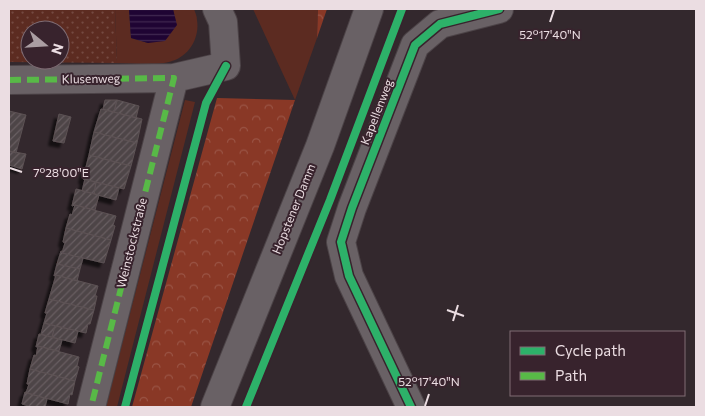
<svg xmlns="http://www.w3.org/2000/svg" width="705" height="416" font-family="Commissioner,sans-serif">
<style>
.grass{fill:#5c2b21}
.forest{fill:url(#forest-crowns)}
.park{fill:url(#park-dots);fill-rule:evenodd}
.water{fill:url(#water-rules)}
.building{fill:url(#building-hatch);stroke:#5c5254;filter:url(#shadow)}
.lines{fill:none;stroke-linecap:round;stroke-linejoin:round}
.street-casing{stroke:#4c4347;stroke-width:30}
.secondary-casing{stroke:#4c4347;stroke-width:30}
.street{stroke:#696165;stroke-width:28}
.secondary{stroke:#696165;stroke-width:28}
.quiet{stroke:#58b947;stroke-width:6;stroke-dasharray:12 6;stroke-linecap:butt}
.cycleway-casing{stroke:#38232d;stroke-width:11}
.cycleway{stroke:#2db169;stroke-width:8}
.ticks{fill:none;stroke:#ebdde2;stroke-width:2}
.labels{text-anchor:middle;stroke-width:4;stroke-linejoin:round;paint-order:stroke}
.street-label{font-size:12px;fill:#ebdde2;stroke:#38232d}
.ticks-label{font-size:12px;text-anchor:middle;fill:#ebdde2;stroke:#38232d;stroke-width:4;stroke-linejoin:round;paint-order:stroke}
</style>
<defs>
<pattern id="forest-crowns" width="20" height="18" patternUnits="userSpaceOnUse" patternTransform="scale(1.25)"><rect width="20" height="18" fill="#893826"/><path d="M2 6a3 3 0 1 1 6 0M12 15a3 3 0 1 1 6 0" fill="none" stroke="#9a5445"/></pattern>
<pattern id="park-dots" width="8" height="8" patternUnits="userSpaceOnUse" patternTransform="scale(1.25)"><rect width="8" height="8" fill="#5c2b21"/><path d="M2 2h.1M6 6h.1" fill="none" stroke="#744941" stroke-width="1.8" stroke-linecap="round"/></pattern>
<pattern id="water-rules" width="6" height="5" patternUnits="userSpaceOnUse" patternTransform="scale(1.25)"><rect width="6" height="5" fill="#1f0433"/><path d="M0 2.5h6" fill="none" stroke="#402850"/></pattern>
<pattern id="building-hatch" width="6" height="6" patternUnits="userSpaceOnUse" patternTransform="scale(1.25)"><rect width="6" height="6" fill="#4e4447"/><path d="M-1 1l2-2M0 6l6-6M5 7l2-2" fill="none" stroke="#685f61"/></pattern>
<filter id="shadow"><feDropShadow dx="-4.5" dy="4.5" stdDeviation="1" flood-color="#0009"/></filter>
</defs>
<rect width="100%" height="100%" fill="#33282d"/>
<path class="grass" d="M 115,9 L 129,9 L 131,38 L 148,43 L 176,25 L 173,9 L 194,9 C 195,12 197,16 197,20 C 200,39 188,58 169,62 C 153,66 134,63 117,63 Z
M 253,9 L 318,9 L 317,38 L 295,100 Z
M 185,100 L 195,102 L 117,407 L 106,407 Z"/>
<path class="forest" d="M 318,9 L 327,9 L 317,38 Z
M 217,98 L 295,100 L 191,407 L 132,407 Z"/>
<path class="park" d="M 9,9 L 115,9 L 117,63 L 9,62 ZM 30,30 L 60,30 L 60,60 L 30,60 Z"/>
<path class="water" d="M 129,9 L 173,9 L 177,25 L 165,41 L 148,43 L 131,38 Z"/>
<path class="building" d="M 105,100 L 117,100 L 114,112 L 103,109 Z
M 117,100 L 139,106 L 136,118 L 114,112 Z
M 101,109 L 142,119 L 137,143 L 94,132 Z
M 9,111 L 26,115 L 16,153 L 9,151 Z
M 59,114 L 71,117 L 64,143 L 53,141 Z
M 94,132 L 137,143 L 131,166 L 89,155 Z
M 9,151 L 26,154 L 22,169 L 9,165 Z
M 89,155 L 131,166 L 124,189 L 83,179 Z
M 85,179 L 96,182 L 94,194 L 82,191 Z
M 96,182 L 119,188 L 116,200 L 94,194 Z
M 76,189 L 99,195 L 95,210 L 75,205 L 72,206 Z
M 75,205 L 116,216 L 113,225 L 115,226 L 111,240 L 66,228 L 70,214 L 72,215 Z
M 66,228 L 111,240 L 104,263 L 62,253 L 65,243 L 63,242 Z
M 61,251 L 63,252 L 62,253 L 83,258 L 80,269 L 57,264 Z
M 57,264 L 80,269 L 77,281 L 56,275 L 54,276 Z
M 56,275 L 98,286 L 95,296 L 97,296 L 94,310 L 49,299 Z
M 49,299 L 94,310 L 90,324 L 88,324 L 86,333 L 44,323 L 47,313 L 45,313 Z
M 44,323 L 55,326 L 52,337 L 41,334 Z
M 55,326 L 78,331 L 75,343 L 52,337 Z
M 39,334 L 62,340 L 59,351 L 38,346 L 36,347 Z
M 38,346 L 79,357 L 77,366 L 79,367 L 75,381 L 30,369 L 34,355 L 36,356 Z
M 30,369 L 75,381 L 72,395 L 70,394 L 68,404 L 26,393 L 29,384 L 27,384 Z
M 25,392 L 47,399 L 45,407 L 32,407 L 22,404 Z"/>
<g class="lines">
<g class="street-casing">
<path id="street" d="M 9,80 L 174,78 L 226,66 L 223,22 L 217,9
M 91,407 L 174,78
M 411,407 L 349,276 L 341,242 L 352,208 L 415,45 L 440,24 L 499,9"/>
</g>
<g class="secondary-casing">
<path id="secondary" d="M 215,407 L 320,146 L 369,9"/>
</g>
<use href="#street" class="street"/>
<use href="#secondary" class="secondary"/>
<path class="quiet" d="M 9,80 L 174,78 L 91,407"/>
<g class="cycleway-casing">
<path id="cycleway" d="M 125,407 L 206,103 L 226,66
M 246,407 L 330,200 L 402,9
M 411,407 L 349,276 L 341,242 L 352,208 L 415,45 L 440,24 L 499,9"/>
</g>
<use href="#cycleway" class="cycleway"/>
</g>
<path class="ticks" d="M 550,22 L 554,10M 10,168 L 22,172M 447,310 L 464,316M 453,321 L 458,305M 425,406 L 429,394"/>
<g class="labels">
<g class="street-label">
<text transform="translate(91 79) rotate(-1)" y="4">Klusenweg</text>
<text transform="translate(377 112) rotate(-69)" y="4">Kapellenweg</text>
<text transform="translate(294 209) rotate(-68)" y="4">Hopstener Damm</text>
<text transform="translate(132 243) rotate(-76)" y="4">Weinstockstraße</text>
</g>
</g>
<g class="ticks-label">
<text x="550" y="39">52°17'40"N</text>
<text x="61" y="177">7°28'00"E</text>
<text x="429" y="386">52°17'40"N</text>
</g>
<rect width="705" height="416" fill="none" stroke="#ebdde2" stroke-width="20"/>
<rect x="510" y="331" width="175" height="65" fill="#38232d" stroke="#806d75"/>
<rect x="520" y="347" width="25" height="8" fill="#2db169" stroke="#806d75"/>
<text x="555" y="356" font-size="15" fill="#ebdde2">Cycle path</text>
<rect x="520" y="372" width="25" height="8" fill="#58b947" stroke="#806d75"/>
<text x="555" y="381" font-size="15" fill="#ebdde2">Path</text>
<g transform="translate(45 45) rotate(108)"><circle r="24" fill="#38232d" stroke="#806d75"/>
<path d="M0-4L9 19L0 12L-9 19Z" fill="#ab9ea3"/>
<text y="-8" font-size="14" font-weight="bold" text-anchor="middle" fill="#ebdde2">N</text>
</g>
</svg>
